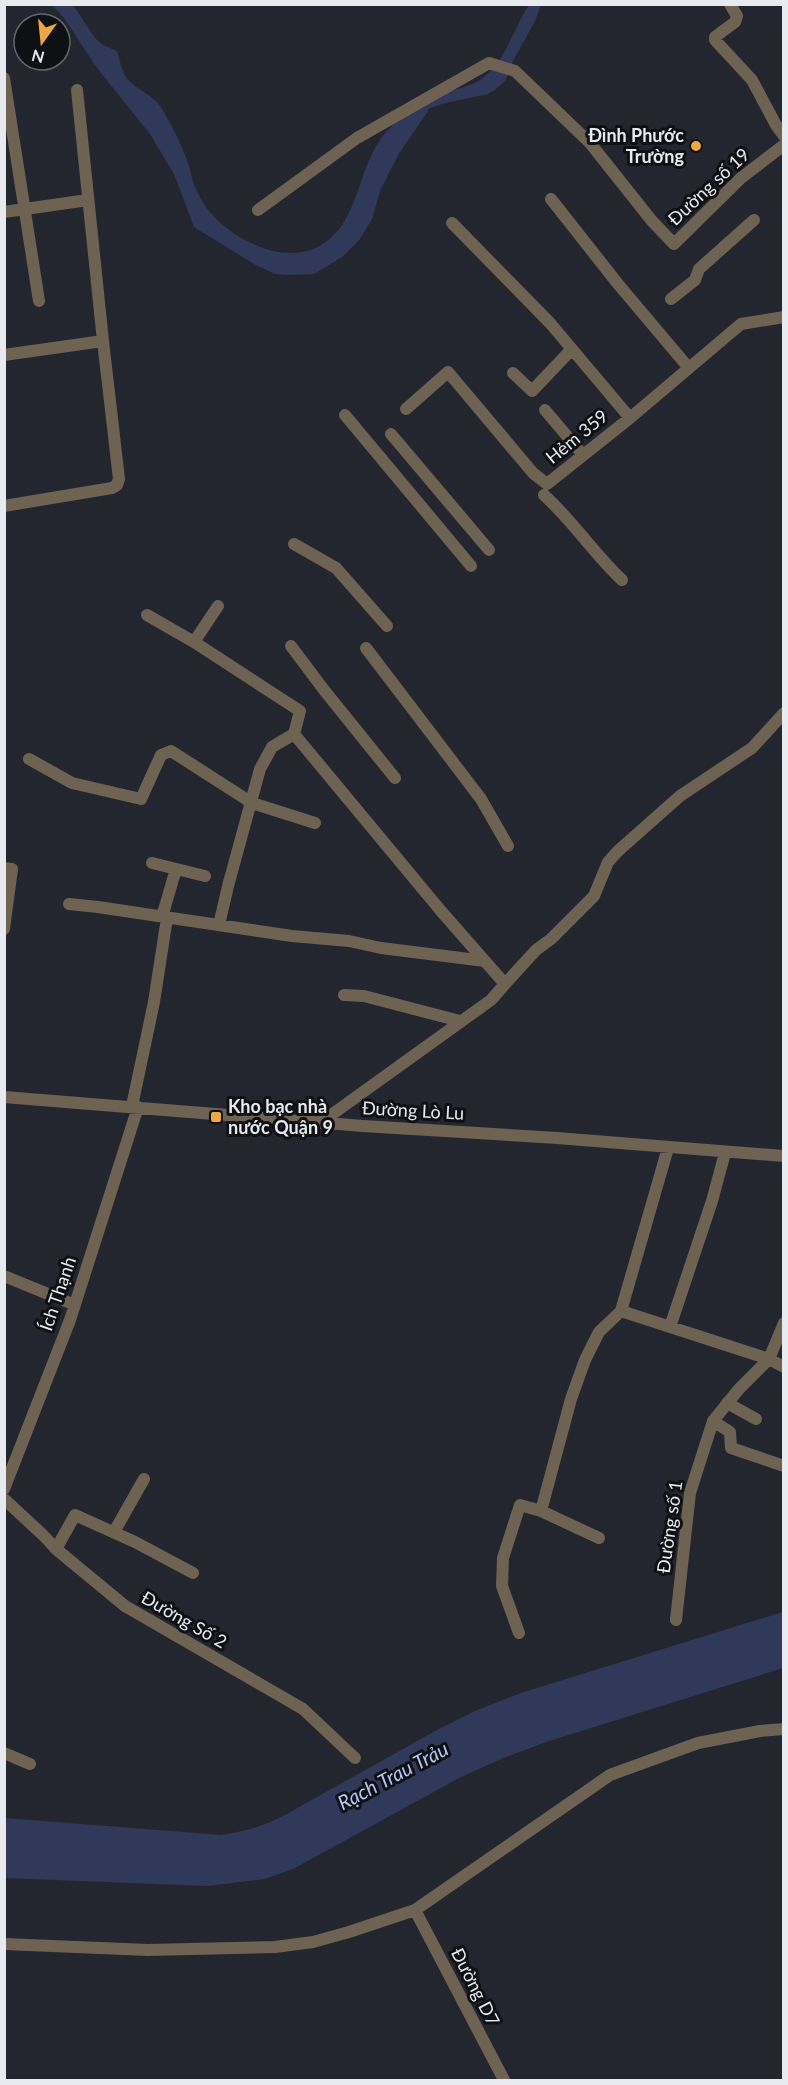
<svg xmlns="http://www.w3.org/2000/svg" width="788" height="2085" font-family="Lato,sans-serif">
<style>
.water{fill:#31395b}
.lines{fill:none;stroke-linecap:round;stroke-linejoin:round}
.minor{stroke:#6e6253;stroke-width:12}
.poi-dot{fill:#eea83c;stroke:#0e1014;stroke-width:2}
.labels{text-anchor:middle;stroke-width:6;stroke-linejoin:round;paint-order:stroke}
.poi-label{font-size:18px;font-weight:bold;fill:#e8eaf0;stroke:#0e1014;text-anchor:end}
.street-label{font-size:18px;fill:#e8eaf0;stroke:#0e1014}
.water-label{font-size:20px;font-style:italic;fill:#b5c3f5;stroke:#0e1014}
</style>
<rect width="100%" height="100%" fill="#24262f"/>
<path class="water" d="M 52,5 L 73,5 L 95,38 L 103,45 L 117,51 C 120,60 121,69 126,77 C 134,89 152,94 160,106 C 171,123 181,144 188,163 C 191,172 192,181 196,189 C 208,219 237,239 266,249 C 285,255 306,255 323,244 C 363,218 356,161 390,128 C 403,115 423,98 442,93 C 456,88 471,88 484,77 C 506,60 514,27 529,5 L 541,5 L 535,21 L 513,61 L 506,80 L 495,90 L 488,94 L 445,103 L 430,108 L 398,155 L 380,191 L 372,219 L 360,239 L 342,257 L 314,274 L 290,275 L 275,274 L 254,264 L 194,227 L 174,174 L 150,134 L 97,68 L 64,18 Z
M 783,1612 L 783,1668 L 549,1741 L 503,1758 L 459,1778 L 293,1869 L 264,1879 L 208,1886 L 5,1878 L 5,1818 L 221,1835 C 244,1832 264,1826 285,1815 L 437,1730 L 475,1711 L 521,1693 Z"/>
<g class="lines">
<path class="minor" d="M 730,4 L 737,16 L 735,22 L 715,37 L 715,40 L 752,80 L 776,125 L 784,136
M 4,78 L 39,301
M 551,199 L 618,284 L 688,367
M 258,210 L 357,138 L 489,63 L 515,71 L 590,143 L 652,221 L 674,244 L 741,178 L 784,145
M 4,212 L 88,200
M 452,223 L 550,323 L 630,418
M 671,299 L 695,280 L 699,269 L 754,220
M 4,355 L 103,341 L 77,90
M 513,373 L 532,391 L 572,349
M 406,409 L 448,372 L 533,473 L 547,484 L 630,418 L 741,324 L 784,317
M 545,410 L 583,455
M 345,415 L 471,566
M 391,434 L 489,550
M 544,495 C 573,521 594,554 622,580
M 4,506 L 112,488 L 117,485 L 119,479 L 103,341
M 294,544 L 336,568 L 387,626
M 147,615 L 194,642 L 300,711 L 294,734 L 441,911 L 505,984 L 491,1000 L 320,1123
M 194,642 L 218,606
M 291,646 L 324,690 L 395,778
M 366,648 L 481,799 L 508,846
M 29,759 L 72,783 L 141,799 L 161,755 L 171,751 L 252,803 L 315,823
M 152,863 L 205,876
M 4,868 L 12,869 L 4,929
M 69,904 L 98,907 L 292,936 L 349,941 L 381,948 L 485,961
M 162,917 L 176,869
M 219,925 L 228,886 L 260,769 L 272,747 L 294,734
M 505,984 L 536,950 L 551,939 L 594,896 L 608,862 L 618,851 L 680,796 L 752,748 L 784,713
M 344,995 L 364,996 L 460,1021
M 4,1097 L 363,1126 L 557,1138 L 784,1156
M 132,1106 L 154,1002 L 167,918
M 4,1276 L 75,1305
M 621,1311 L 769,1359 L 784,1367
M 670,1327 L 712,1201 L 725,1153
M 727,1403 L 756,1419
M 713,1421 L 730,1432 L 731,1448 L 784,1466
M 4,1489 L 70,1320 L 138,1107
M 4,1499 L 43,1535 L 56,1549 L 125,1606 L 303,1709 L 355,1758
M 541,1511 L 599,1538
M 114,1532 L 144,1479
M 56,1549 L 75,1515 L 135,1542 L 193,1573
M 676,1620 L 690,1493 L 713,1421 L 739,1389 L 769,1359 L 784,1323
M 519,1633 L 502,1586 L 503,1558 L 520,1505 L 541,1511 L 571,1399 L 585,1360 L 599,1332 L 621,1311 L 668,1148
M 4,1753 L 30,1764
M 415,1910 L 504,2080
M 4,1944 L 148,1950 L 275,1947 L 313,1942 L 349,1932 L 415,1910 L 610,1775 L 698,1743 L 760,1731 L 784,1729"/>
</g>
<g class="poi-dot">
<circle cx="696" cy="146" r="6"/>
<rect x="210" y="1111" width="12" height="12" rx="3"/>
</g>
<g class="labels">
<g class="poi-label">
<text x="684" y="142">Đình Phước<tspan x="684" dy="21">Trường</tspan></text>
<text x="228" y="1113" text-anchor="start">Kho bạc nhà<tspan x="228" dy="21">nước Quận 9</tspan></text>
</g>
<g class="street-label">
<text transform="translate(709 187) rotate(-43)" y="6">Đường số 19</text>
<text transform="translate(577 437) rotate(-39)" y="6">Hẻm 359</text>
<text transform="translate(413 1111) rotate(3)" y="6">Đường Lò Lu</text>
<text transform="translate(58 1294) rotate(-71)" y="6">Ích Thạnh</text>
<text transform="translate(670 1527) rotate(-82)" y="6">Đường số 1</text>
<text transform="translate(184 1620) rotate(30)" y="6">Đường Số 2</text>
<text transform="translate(475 1987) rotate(63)" y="6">Đường D7</text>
</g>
<g class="water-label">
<text transform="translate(393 1776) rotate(-28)" y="7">Rạch Trau Trảu</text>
</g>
</g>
<rect width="788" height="2085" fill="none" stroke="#e8eaf0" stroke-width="12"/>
<g transform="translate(42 42) rotate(195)"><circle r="28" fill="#0e1014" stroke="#65676c" stroke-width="1.5"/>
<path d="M0-4.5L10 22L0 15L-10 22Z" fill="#eea83c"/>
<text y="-9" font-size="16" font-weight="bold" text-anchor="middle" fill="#e8eaf0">N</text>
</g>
</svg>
